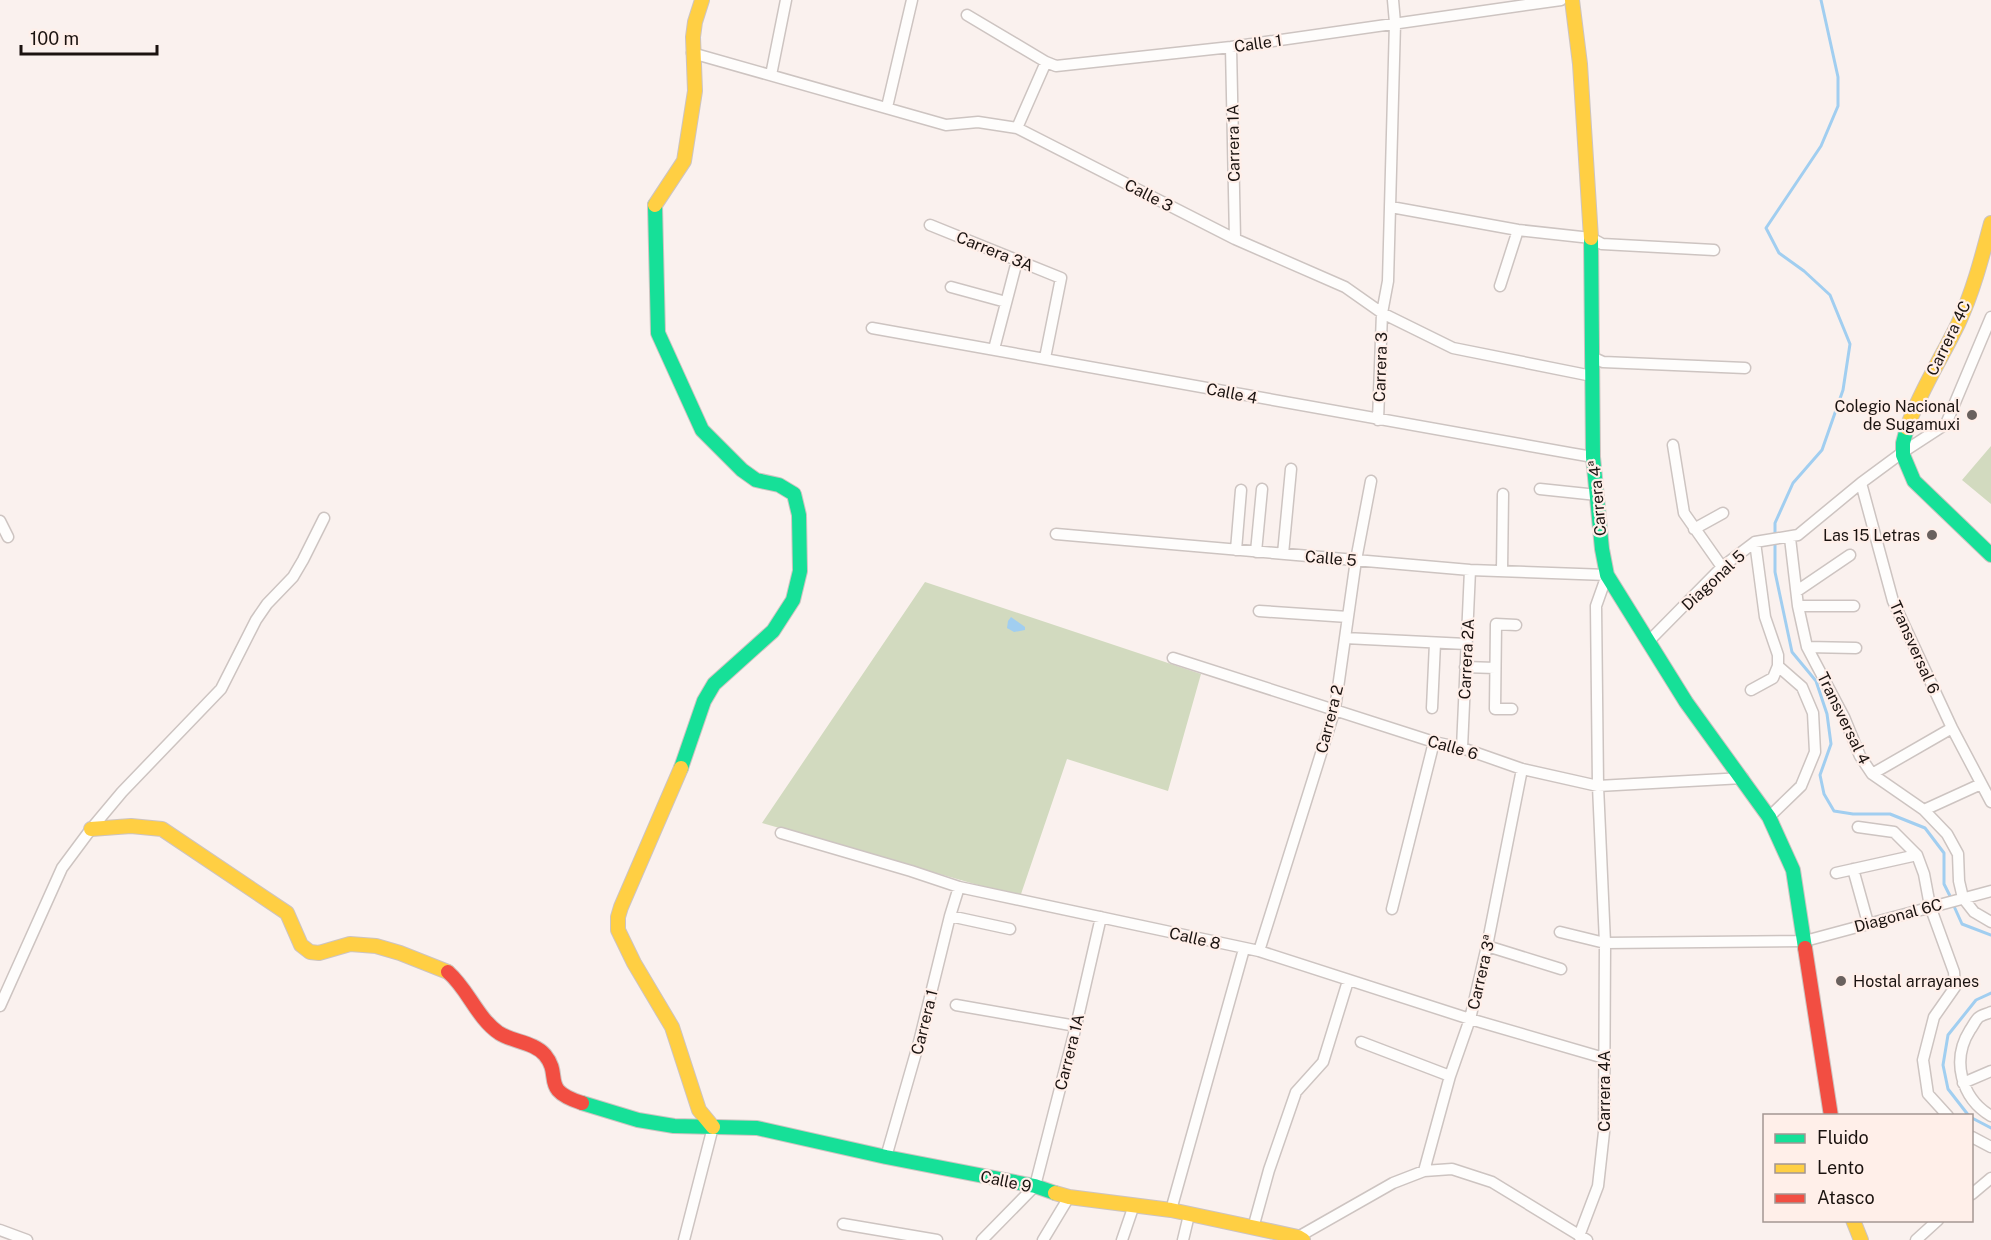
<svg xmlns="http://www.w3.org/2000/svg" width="1991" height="1240" font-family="'Public Sans',sans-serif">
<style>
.green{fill:#d2dabf}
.water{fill:#a1cef0}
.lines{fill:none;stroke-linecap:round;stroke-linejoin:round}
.stream{stroke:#a1cef0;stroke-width:3}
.street-casing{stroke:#cdc4c1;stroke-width:13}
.fast-casing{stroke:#cdc4c1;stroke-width:16}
.slow-casing{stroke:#cdc4c1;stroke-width:16}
.jam-casing{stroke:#cdc4c1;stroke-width:16}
.street{stroke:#fefdfc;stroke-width:10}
.fast{stroke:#16e098;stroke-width:14}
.slow{stroke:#ffcf43;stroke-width:14}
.jam{stroke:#f24e42;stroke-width:14}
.poi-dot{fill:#69615e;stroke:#ffefe9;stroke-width:2}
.labels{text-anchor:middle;stroke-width:4.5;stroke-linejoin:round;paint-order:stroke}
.street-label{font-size:16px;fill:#1b1310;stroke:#ffefe9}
.poi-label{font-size:16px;fill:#1b1310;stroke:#ffefe9;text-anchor:end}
</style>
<rect width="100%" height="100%" fill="#faf1ee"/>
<path class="green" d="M 1991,446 L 1991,504 L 1962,480 Z
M 925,582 L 1201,674 L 1168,791 L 1067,759 L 1020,897 L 762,823 Z"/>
<path class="water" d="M 1011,617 L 1025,627 L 1025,630 L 1014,632 L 1007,628 L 1008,621 Z"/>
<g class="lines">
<path class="stream" d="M 1775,536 L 1775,523 L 1793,483 L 1822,450 L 1843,390 L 1850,344 L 1830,295 L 1804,271 L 1779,253 L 1766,228 L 1821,146 L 1838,106 L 1838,77 L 1821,0
M 1775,542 L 1775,572 L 1792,652 L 1816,681 L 1827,714 L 1831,744 L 1820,775 L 1824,794 L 1834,811 L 1853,814 L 1890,814 L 1925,828 L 1944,853 L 1944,884 L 1951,898
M 1953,904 L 1962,924 L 1991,935
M 1969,1116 L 1948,1089 L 1943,1065 L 1948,1035 L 1976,1000 L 1991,993
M 1972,1118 L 1991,1128"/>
<g class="street-casing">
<path id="street" d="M 967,15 L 1046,62 L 1056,66 L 1231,47 L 1561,0
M 1231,47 L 1235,239
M 692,53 L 946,125 L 978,122 L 1017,128 L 1235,239 L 1345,287 L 1382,313 L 1453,348 L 1592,376
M 771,75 L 786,0
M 887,107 L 912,0
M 1017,128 L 1046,62
M 1391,207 L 1518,230 L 1591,238 L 1602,244 L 1714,250
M 930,225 L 1061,278 L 1045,358
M 1500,286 L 1518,230
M 951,287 L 1006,302
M 872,328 C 1112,369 1352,416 1593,457
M 994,349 L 1017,261
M 1592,357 L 1603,362 L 1745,368
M 1378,420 L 1382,313 L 1388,281 L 1395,23 L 1393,0
M 1673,445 L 1684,513 L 1722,567
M 1861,483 L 1893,601 L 1952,728 L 1991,802
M 1540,489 L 1597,495
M 0,521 L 8,537
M 1694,529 L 1723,513
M 1056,534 L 1470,570 L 1607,575 L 1596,606 L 1598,786 L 1605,943 L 1604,1132 L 1598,1186 L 1579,1236
M 1790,538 L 1798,606 L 1807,647 L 1844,717 L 1860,756 L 1872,774 L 1924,810 L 1947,834 L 1958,854 L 1959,881 L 1963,898 L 1974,912 L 1991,922
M 1236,550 L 1241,490
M 1256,552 L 1262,489
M 1283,554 L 1291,469
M 1502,571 L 1503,494
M 1797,591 L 1850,555
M 1798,606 L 1854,606
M 1259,611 L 1348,617
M 1345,638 L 1466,644
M 1648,642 L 1722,567 L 1755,542 L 1798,535 L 1861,483 L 1903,452 L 1946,424 L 1991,317
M 1807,647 L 1856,648
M 1173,658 L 1434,742 L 1462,748 L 1522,769 L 1598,786 L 1743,778
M 1465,667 L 1495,668
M 1751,690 L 1773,678 L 1778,666 L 1778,655 L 1765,617 L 1755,542
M 1432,708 L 1435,643
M 1512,709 L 1495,709 L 1496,624 L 1516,625
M 1462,748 L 1470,570
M 1872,774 L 1952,728
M 1924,810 L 1981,784
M 1769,817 L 1801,786 L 1815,752 L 1813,713 L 1802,687 L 1778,666
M 1858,827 L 1894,832 L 1917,855 L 1924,874 L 1930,906 L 1954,972 L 1955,987 L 1934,1017 L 1923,1060 L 1928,1094 L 1948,1116
M 781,833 L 911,871 L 959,887 L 1259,951 L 1470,1019 L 1604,1058
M 1853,869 L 1868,923
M 1836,873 L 1917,855
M 1392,909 L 1434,742
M 950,916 L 1010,929
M 1560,932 L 1605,943 L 1805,941 L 1991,891
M 1487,946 L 1561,969
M 1259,951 L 1335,709 L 1356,560 L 1371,481
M 956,1005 L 1076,1026
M 0,1006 L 62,868 L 91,829 L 122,792 L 221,689 L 256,620 L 267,604 L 293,577 L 303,560 L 324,518
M 1991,1012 C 1987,1014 1981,1015 1978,1018 C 1975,1021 1973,1026 1970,1030 C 1951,1060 1961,1098 1991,1116
M 1361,1042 L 1450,1076
M 1963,1083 L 1991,1071
M 1972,1137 L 1991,1147
M 886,1157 L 919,1042 L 950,916 L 959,887
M 1424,1171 L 1450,1076 L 1470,1019 L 1487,946 L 1522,769
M 1972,1194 L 1991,1178
M 1171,1210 L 1244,949
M 843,1224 L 937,1240
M 1253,1228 L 1269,1170 L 1296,1092 L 1323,1062 L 1348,981
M 0,1230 L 27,1240
M 1298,1237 L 1393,1183 L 1424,1171 L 1452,1169 L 1492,1182 L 1587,1240
M 684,1240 L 713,1127
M 982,1240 L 1035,1186 L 1076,1026 L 1101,917
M 1043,1240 L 1069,1197
M 1122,1240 L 1134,1205
M 1183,1240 L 1189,1215
M 1916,1240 L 1938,1220"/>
</g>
<g class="fast-casing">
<path id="fast" d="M 655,205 L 658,333 L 702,430 L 742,470 L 756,480 L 779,485 L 794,494 L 799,515 L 800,571 L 793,600 L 773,631 L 714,684 L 704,701 L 681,768
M 1591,238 L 1593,457 L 1602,549 L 1607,575 L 1686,702 L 1769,817 L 1793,870 L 1805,948
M 1907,428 L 1903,443 L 1903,455 L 1914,481 L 1991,555
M 582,1103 L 638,1120 L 674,1126 L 757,1128 L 886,1157 L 1035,1186 L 1055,1193"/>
</g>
<g class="slow-casing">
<path id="slow" d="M 1572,0 L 1580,64 L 1591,238
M 655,205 L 684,161 L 695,91 L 693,37 L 695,22 L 702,0
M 1907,428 C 1920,391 1941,359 1958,324 C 1973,292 1982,257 1991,223
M 681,768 L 621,907 L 618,917 L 618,930 L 634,963 L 672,1027 L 699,1110 L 713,1127
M 91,829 L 131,826 L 162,829 L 287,913 L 301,945 L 310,952 L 319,953 L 350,944 L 376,946 L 400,953 L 448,972
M 1055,1193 L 1069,1197 L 1171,1210 L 1298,1237 L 1303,1240
M 1853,1220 L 1861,1240"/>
</g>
<g class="jam-casing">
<path id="jam" d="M 1805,948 L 1831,1116
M 448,972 C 468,989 477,1018 499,1033 C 513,1042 534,1042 545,1055 C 563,1077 539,1089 582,1103"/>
</g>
<use href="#street" class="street"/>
<use href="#fast" class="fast"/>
<use href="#slow" class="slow"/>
<use href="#jam" class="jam"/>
</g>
<g class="poi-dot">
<circle cx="1972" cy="415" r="6"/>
<circle cx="1932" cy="535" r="6"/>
<circle cx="1841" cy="981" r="6"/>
</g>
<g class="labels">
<g class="street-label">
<text transform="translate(1258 43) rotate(-8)" y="6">Calle 1</text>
<text transform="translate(1233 143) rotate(-91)" y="6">Carrera 1A</text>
<text transform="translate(1149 195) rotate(27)" y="6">Calle 3</text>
<text transform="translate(995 251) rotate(22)" y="6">Carrera 3A</text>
<text transform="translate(1948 338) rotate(-64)" y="6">Carrera 4C</text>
<text transform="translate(1380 367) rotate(-88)" y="6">Carrera 3</text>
<text transform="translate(1232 393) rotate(11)" y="6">Calle 4</text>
<text transform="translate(1597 498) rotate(-95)" y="6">Carrera 4ª</text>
<text transform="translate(1331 558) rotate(5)" y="6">Calle 5</text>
<text transform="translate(1713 580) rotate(-43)" y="6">Diagonal 5</text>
<text transform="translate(1915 647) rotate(66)" y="6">Transversal 6</text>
<text transform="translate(1466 659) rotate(-87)" y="6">Carrera 2A</text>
<text transform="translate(1844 718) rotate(64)" y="6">Transversal 4</text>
<text transform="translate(1329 719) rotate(-76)" y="6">Carrera 2</text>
<text transform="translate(1453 747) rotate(16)" y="6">Calle 6</text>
<text transform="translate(1898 915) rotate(-15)" y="6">Diagonal 6C</text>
<text transform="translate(1195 938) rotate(13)" y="6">Calle 8</text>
<text transform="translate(1481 972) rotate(-77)" y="6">Carrera 3ª</text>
<text transform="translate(924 1022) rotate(-76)" y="6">Carrera 1</text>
<text transform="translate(1069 1052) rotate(-76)" y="6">Carrera 1A</text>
<text transform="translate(1604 1091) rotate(-90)" y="6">Carrera 4A</text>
<text transform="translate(1006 1181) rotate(12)" y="6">Calle 9</text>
</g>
<g class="poi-label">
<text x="1960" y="412">Colegio Nacional<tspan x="1960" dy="18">de Sugamuxi</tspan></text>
<text x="1920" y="541">Las 15 Letras</text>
<text x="1853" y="987" text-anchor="start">Hostal arrayanes</text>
</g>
</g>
<rect x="1763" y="1114" width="210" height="108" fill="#ffefe9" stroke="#a49792" stroke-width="1.5"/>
<rect x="1775" y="1134" width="30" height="9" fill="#16e098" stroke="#a49792" stroke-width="1.5"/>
<text x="1817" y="1144" font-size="18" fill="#1b1310">Fluido</text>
<rect x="1775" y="1164" width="30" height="9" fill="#ffcf43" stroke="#a49792" stroke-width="1.5"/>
<text x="1817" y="1174" font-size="18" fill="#1b1310">Lento</text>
<rect x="1775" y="1194" width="30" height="9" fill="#f24e42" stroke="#a49792" stroke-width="1.5"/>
<text x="1817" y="1204" font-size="18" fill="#1b1310">Atasco</text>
<path d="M21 45v9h136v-9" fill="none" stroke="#1b1310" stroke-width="3"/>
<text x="30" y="45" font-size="18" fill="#1b1310" stroke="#ffefe9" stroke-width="4.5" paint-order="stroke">100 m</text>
</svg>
